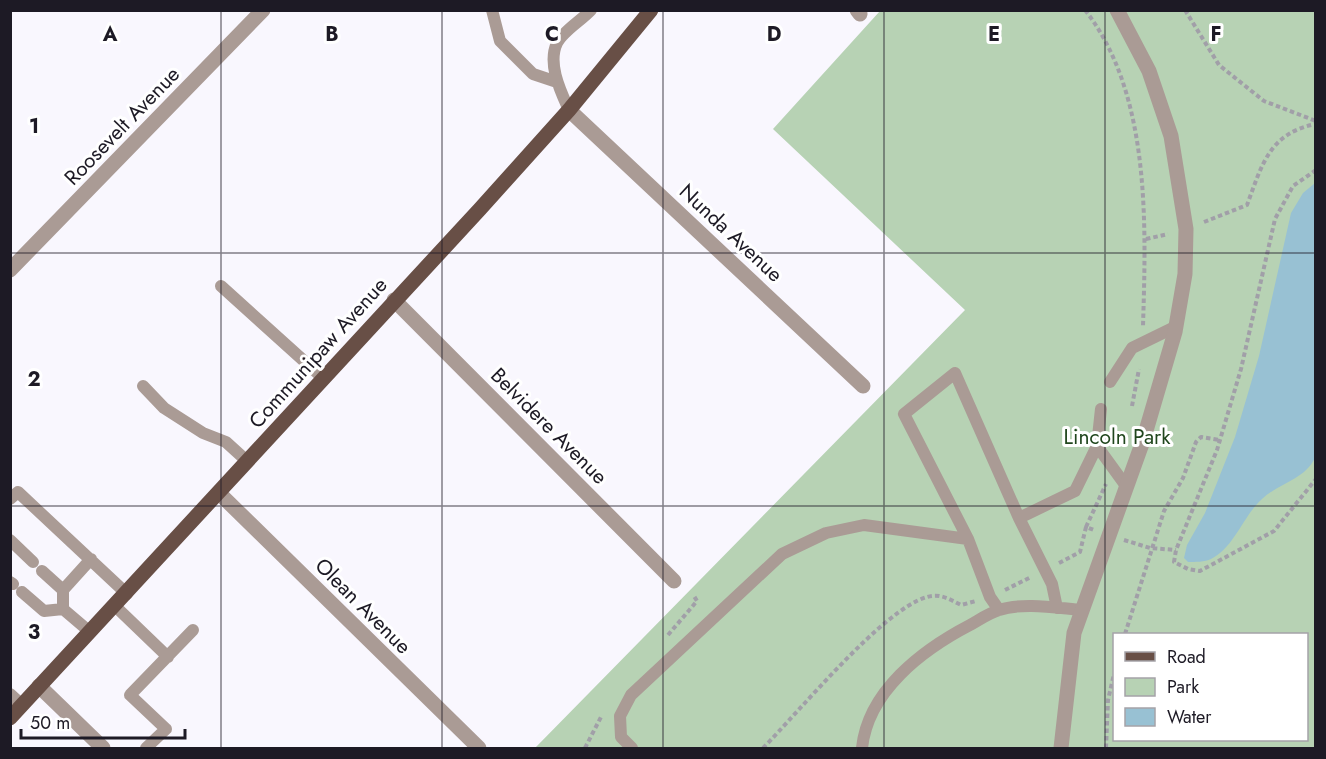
<svg xmlns="http://www.w3.org/2000/svg" width="1326" height="759" font-family="Jost,sans-serif">
<style>
.green{fill:#b7d2b4;fill-rule:evenodd}
.water{fill:#98c1d3}
.lines{fill:none;stroke-linecap:round;stroke-linejoin:round}
.path{stroke:#a19fa8;stroke-width:4;stroke-dasharray:4.5 3;stroke-linecap:butt}
.lane{stroke:#aa9b95;stroke-width:12}
.street{stroke:#aa9b95;stroke-width:15}
.primary{stroke:#684f46;stroke-width:15}
.grid{fill:none;stroke:#1d1a25;stroke-width:1.5;stroke-opacity:0.55}
.labels{text-anchor:middle;stroke-width:6;stroke-linejoin:round;paint-order:stroke}
.street-label{font-size:21px;fill:#1d1a25;stroke:#fff}
.park-label{font-size:21px;fill:#20461d;stroke:#fff}
.grid-label{font-size:20px;text-anchor:middle;font-weight:bold;fill:#1d1a25;stroke:#fff;stroke-width:6;stroke-linejoin:round;paint-order:stroke}
</style>
<rect width="100%" height="100%" fill="#f9f7fe"/>
<path class="green" d="M 880,11 L 1315,11 L 1315,748 L 535,748 L 965,310 L 773,129 ZM 1114,634 L 1306,634 L 1306,740 L 1114,740 Z"/>
<path class="water" d="M 1315,183 L 1315,458 C 1304,480 1279,483 1262,499 C 1243,516 1234,548 1211,559 C 1205,562 1195,562 1188,562 L 1184,558 L 1187,545 L 1205,513 L 1235,437 L 1259,356 L 1291,213 L 1303,193 Z"/>
<g class="lines">
<path class="path" d="M 1085,10 C 1151,94 1146,225 1143,326
M 1185,10 L 1219,65 L 1264,101 L 1316,121
M 1316,170 L 1293,186 L 1275,219 L 1241,369 L 1217,450 L 1176,550 L 1174,562 L 1188,569 L 1200,571 L 1274,531 L 1316,479
M 1204,222 L 1247,205 C 1262,165 1269,133 1316,124
M 1146,239 L 1168,234
M 1132,406 L 1139,369
M 1086,527 L 1106,484
M 1124,540 L 1150,548 L 1176,550
M 1059,563 L 1080,552 L 1086,527 L 1094,530
M 1005,590 L 1031,577
M 1125,634 L 1164,511 L 1183,478 L 1196,442 L 1201,437 L 1220,440
M 668,635 L 697,601 L 694,596
M 585,748 L 602,715
M 763,748 C 798,713 883,609 927,597 C 940,593 949,599 961,605 L 976,601
M 1106,748 L 1108,700 L 1114,674"/>
<path class="lane" d="M 492,10 L 500,41 L 533,74 L 557,82
M 569,110 C 561,92 547,64 557,43 C 563,31 582,20 591,10
M 221,286 L 324,379
M 1110,382 L 1132,348 L 1177,326
M 143,386 L 164,408 L 203,433 L 226,442 L 248,462
M 1101,409 L 1097,446 L 1126,486
M 10,499 L 18,492 L 127,594
M 1019,518 L 1075,491 L 1097,446
M 10,540 L 33,562
M 42,571 L 63,590 L 63,609 L 90,632
M 10,582 L 13,584
M 63,590 L 91,559
M 22,592 L 44,611 L 63,609
M 115,606 L 168,657
M 999,610 L 990,597 L 968,539 L 904,414 L 955,373 L 1019,518 L 1052,584 L 1057,608
M 10,694 L 22,705
M 146,748 L 166,729 L 130,695 L 193,630
M 632,748 L 621,737 L 620,716 L 631,695 L 782,554 L 826,533 L 864,525 L 968,539
M 862,748 C 868,691 922,650 970,625 C 979,620 989,613 999,610 C 1023,602 1057,608 1082,610"/>
<path class="street" d="M 857,10 L 860,14
M 569,110 L 863,386
M 10,270 L 263,10
M 394,300 L 674,581
M 219,493 L 479,748
M 39,686 L 103,748
M 1061,748 L 1074,633 L 1143,441 L 1175,332 L 1185,274 L 1186,229 L 1171,136 L 1149,71 L 1117,10"/>
<path class="primary" d="M 10,718 L 480,209 L 569,110 L 651,10"/>
</g>
<path class="grid" d="M 221,10 L 221,748M 442,10 L 442,748M 663,10 L 663,748M 884,10 L 884,748M 1105,10 L 1105,748M 10,253 L 1316,253M 10,506 L 1316,506"/>
<g class="labels">
<g class="street-label">
<text transform="translate(122 126) rotate(-46)" y="7">Roosevelt Avenue</text>
<text transform="translate(731 233) rotate(43)" y="7">Nunda Avenue</text>
<text transform="translate(318 353) rotate(-48)" y="7">Communipaw Avenue</text>
<text transform="translate(549 426) rotate(45)" y="7">Belvidere Avenue</text>
<text transform="translate(363 606) rotate(45)" y="7">Olean Avenue</text>
</g>
<g class="park-label">
<text x="1117" y="444">Lincoln Park</text>
</g>
</g>
<g class="grid-label">
<text x="110" y="41">A</text>
<text x="332" y="41">B</text>
<text x="552" y="41">C</text>
<text x="774" y="41">D</text>
<text x="994" y="41">E</text>
<text x="1216" y="41">F</text>
<text x="34" y="133">1</text>
<text x="34" y="386">2</text>
<text x="34" y="639">3</text>
</g>
<rect width="1326" height="759" fill="none" stroke="#1d1a25" stroke-width="24"/>
<rect x="1113" y="633" width="195" height="108" fill="#ffffff" stroke="#a5a3a8" stroke-width="1.5"/>
<rect x="1125" y="652" width="30" height="9" fill="#684f46" stroke="#a5a3a8" stroke-width="1.5"/>
<text x="1167" y="663" font-size="18" fill="#1d1a25">Road</text>
<rect x="1125" y="678" width="30" height="18" fill="#b7d2b4" stroke="#a5a3a8" stroke-width="1.5"/>
<text x="1167" y="693" font-size="18" fill="#1d1a25">Park</text>
<rect x="1125" y="708" width="30" height="18" fill="#98c1d3" stroke="#a5a3a8" stroke-width="1.5"/>
<text x="1167" y="723" font-size="18" fill="#1d1a25">Water</text>
<path d="M21 729v9h164v-9" fill="none" stroke="#1d1a25" stroke-width="3"/>
<text x="30" y="729" font-size="18" fill="#1d1a25" stroke="#ffffff" stroke-width="4.5" paint-order="stroke">50 m</text>
</svg>
